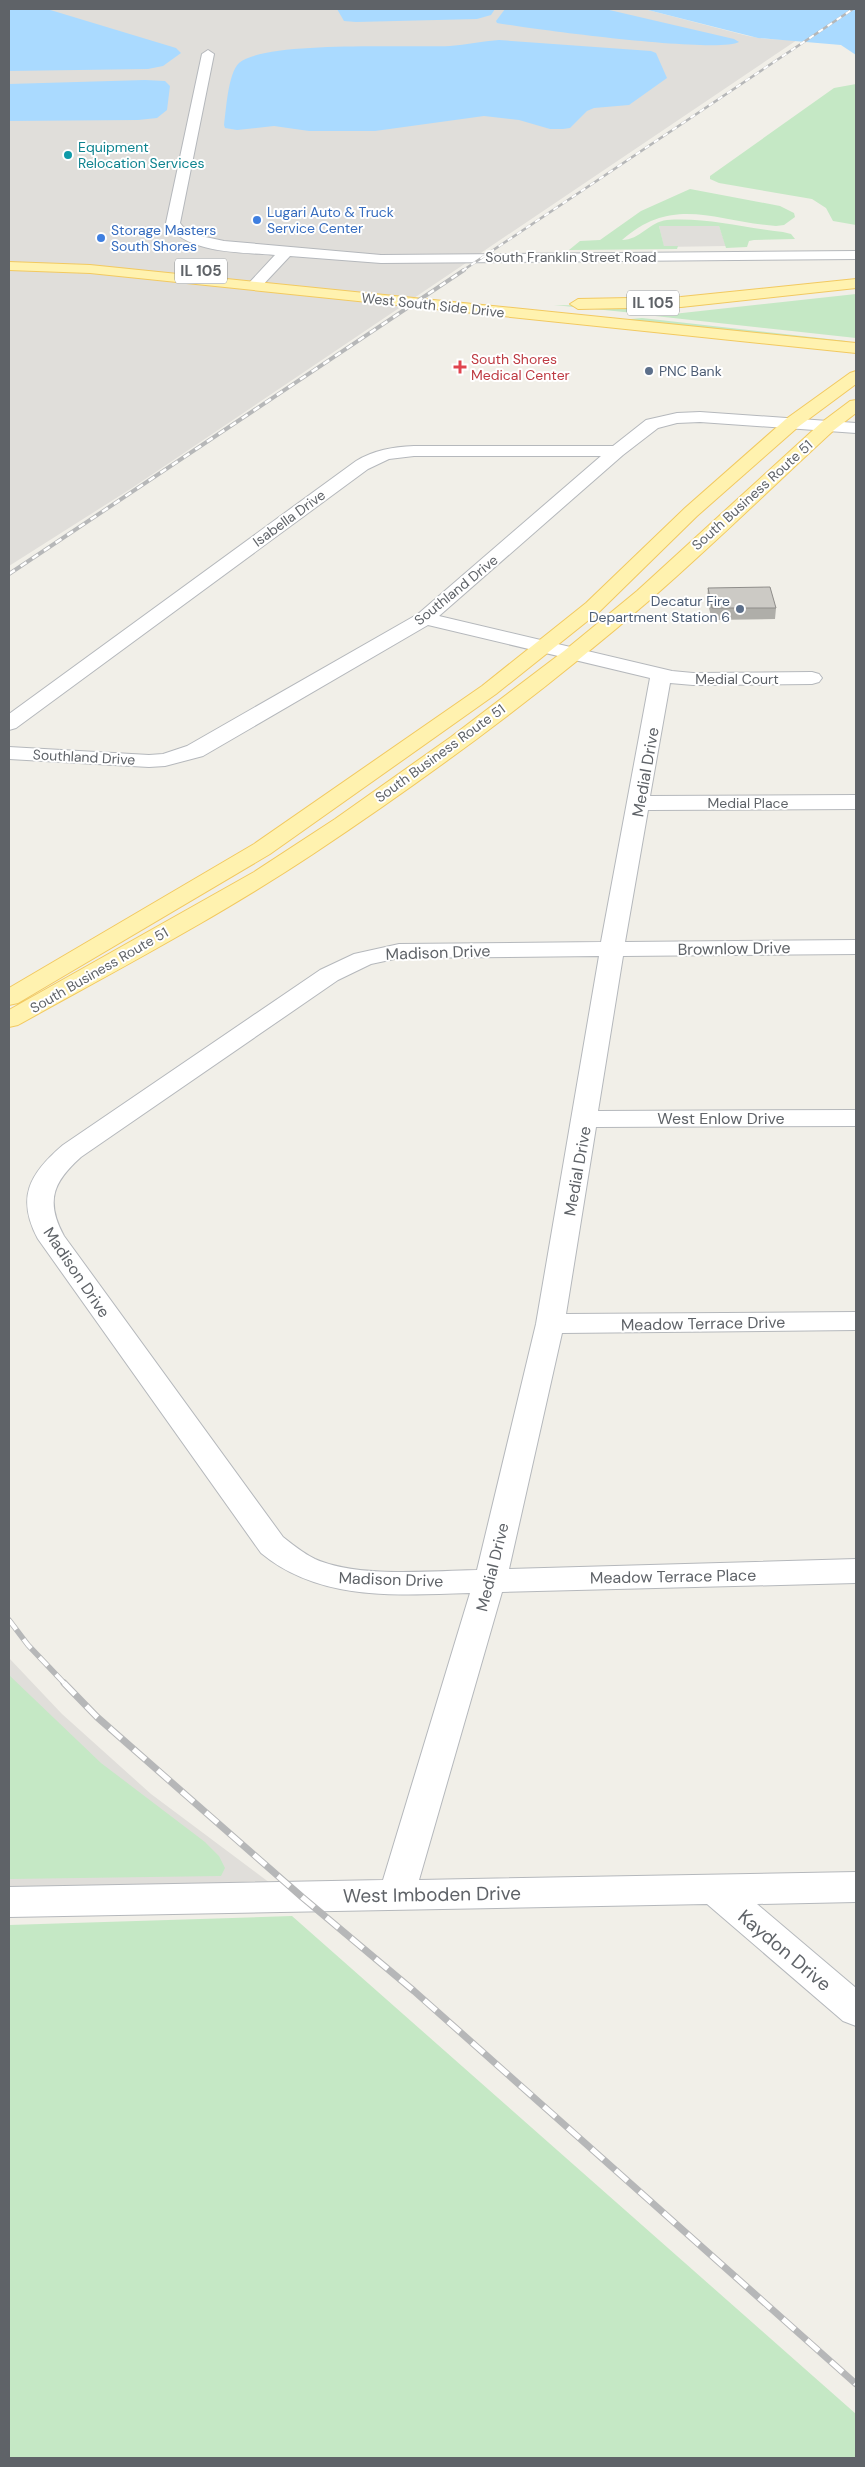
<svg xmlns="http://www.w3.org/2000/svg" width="865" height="2467" font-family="'DM Sans',sans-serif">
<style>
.industrial{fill:#e0deda}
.green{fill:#c5e8c5}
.water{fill:#aadaff}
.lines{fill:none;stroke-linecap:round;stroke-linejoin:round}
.minor-casing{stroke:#b5b8bc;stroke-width:2}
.major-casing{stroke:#f2c960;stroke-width:2}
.minor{fill:#fff;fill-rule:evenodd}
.major{fill:#fff2af;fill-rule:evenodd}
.rail-far3-casing{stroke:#b6b7b8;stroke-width:2.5}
.rail-far2-casing{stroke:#b6b7b8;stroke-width:4}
.rail-far1-casing{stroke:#b6b7b8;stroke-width:5.5}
.rail-casing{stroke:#b6b7b8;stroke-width:7}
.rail-far3{stroke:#fff;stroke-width:2;stroke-dasharray:5.5;stroke-linecap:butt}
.rail-far2{stroke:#fff;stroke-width:2.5;stroke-dasharray:7;stroke-linecap:butt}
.rail-far1{stroke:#fff;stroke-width:4;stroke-dasharray:12;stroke-linecap:butt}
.rail{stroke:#fff;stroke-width:5;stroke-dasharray:16;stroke-linecap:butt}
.wall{fill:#afaea9}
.building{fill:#cccac5;stroke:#8f8d8a}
.culture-dot{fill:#0f9aa8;stroke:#fff;stroke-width:2}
.shop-dot{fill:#3f7fe0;stroke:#fff;stroke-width:2}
.health-dot{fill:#e0444e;stroke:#fff;stroke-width:2}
.service-dot{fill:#5c6f8a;stroke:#fff;stroke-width:2}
.labels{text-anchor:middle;stroke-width:4;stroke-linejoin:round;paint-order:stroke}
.far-culture-label{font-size:14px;fill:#0d838f;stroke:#fff;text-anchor:start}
.far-shop-label{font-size:14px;fill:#366cbe;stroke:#fff;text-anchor:start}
.far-street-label{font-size:14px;fill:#5f6368;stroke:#fff}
.far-health-label{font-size:14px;fill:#be3a42;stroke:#fff;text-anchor:start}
.far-service-label{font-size:14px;fill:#4e5e75;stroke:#fff;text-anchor:start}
.shield{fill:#fff;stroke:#8f9295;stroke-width:1}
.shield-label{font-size:15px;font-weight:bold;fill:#5f6368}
.street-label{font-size:16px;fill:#5f6368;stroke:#fff}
.near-street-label{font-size:19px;fill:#5f6368;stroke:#fff}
</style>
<rect width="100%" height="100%" fill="#f1efe8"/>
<path class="industrial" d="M 9,9 L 644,9 L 748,36 L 766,39 L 797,40 L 132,488 L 9,566 Z
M 659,226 L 719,226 L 726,246 L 664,247 Z
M 9,1658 L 62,1714 L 151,1794 L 278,1889 L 9,1893 Z"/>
<path class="green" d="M 856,84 L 856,225 L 833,221 L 826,208 L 812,199 L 719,183 L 710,179 L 710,176 L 834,88 Z
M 690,189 L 780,206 L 794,213 L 795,217 L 784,225 L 776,226 C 717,222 674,194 622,240 C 640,240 649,222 667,220 C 706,217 744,228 783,232 L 791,234 L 795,239 L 754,240 L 749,241 L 747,247 L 726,248 L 719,226 L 659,226 L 664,246 L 678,246 L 677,249 L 569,250 L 580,241 L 600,240 L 641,211 Z
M 856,285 L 856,288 L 634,313 L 554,305 C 655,307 755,296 856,285 Z
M 856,294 L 856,338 L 655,316 Z
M 642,318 L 846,341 L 847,343 L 620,320 Z
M 9,1675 L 101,1763 L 205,1842 L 219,1856 L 225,1868 L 221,1876 L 9,1879 Z
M 292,1916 L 856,2414 L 856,2458 L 9,2458 L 9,1925 Z"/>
<path class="water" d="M 9,9 L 47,9 L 176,48 L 181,53 L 163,66 L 148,69 L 9,71 Z
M 337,9 L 495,9 L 491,15 L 477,19 L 356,22 L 344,21 Z
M 505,9 L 605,9 L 734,39 L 739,42 C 717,54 531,29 497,23 L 496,21 Z
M 644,9 L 856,9 L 856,55 L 841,45 L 758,38 Z
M 499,40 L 651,51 L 656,53 L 667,78 L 629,105 L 594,108 L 587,111 L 570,128 L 563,129 L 550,129 L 519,120 L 484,116 L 375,131 L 309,131 L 274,126 L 237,130 L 225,128 L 224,125 C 226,111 228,73 239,63 C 265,40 410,48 450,46 C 466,45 482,41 499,40 Z
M 145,80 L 165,81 L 170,86 L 167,110 L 157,118 L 138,120 L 9,121 L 9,84 Z"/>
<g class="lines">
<g class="minor-casing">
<path id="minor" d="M 208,50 L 214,54 L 180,223 L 184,228 L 196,235 L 224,241 L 381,255 L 856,251 L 856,259 L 381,263 L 290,256 L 259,289 L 249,289 L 246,286 L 249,283 L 275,255 C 240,252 187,254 166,223 L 202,54 Z
M 700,412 L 856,423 L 856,433 L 700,422 L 677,423 L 658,428 L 623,455 L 439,616 L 672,671 L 693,673 L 812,672 L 819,674 L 822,678 L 819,682 L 812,684 L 693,685 L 670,683 L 650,796 L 856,795 L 856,809 L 648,810 L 625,942 L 856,940 L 856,954 L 623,956 L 598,1111 L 856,1110 L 856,1126 L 596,1127 L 566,1314 L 856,1312 L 856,1330 L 562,1333 L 509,1569 L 856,1559 L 856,1583 L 502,1592 L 419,1880 L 856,1872 L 856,1902 L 757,1904 L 856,1988 L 856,2026 L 843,2021 L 707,1904 L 9,1917 L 9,1887 L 383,1880 L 470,1593 C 398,1595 320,1602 261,1553 L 38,1239 C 16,1198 29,1174 63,1145 L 320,970 L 354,954 L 399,944 L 601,942 L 650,678 L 428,625 L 203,756 L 165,766 L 149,767 L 9,759 L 9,747 L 149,755 L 163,754 L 187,746 L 418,614 L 601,456 L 414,456 L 389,459 L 368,469 L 16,728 L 9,730 L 9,714 L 356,461 C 374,450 393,447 414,446 L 613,446 L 646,420 L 677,413 ZM 599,956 L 536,1324 L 477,1570 C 431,1571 357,1578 315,1559 C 303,1553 293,1545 283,1537 L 64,1236 C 45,1201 53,1182 81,1157 L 338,980 L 371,964 L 399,958 Z"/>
</g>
<g class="major-casing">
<path id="major" d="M 9,262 L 90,265 L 856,343 L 856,353 L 90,273 L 9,270 Z
M 856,279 L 856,288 L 681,307 L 578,309 L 570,304 L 578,299 L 681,297 Z
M 856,371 L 856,384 L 798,427 L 697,516 L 600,611 L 496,694 L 270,854 L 18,1003 L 9,1005 L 9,988 L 254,844 L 482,686 L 586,603 L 685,508 L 786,419 L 850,373 Z
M 856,400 L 856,413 L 834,430 C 773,486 713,545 651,599 C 545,691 430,776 313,854 C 218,917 117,970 18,1025 L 9,1027 L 9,1010 L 254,872 L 335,819 L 451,737 L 564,651 L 637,591 L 822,422 L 850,401 Z"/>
</g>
<use href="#minor" class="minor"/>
<use href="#major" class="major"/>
<g class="rail-far3-casing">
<path id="rail-far3" d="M 462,271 L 853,9"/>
</g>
<g class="rail-far2-casing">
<path id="rail-far2" d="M 9,574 L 464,270"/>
</g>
<g class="rail-far1-casing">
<path id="rail-far1" d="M 9,1620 L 28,1645 L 65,1684"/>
</g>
<g class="rail-casing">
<path id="rail" d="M 64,1683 L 97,1717 L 302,1897 L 414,1991 L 856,2384"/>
</g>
<use href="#rail-far3" class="rail-far3"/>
<use href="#rail-far2" class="rail-far2"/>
<use href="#rail-far1" class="rail-far1"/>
<use href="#rail" class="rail"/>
</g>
<path class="wall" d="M 708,588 L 776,608 L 775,619 L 712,620 L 707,600 Z"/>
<path class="building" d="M 770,587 L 776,608 L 712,608 L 708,588 Z"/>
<circle class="culture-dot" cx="68" cy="155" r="5"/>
<g class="shop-dot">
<circle cx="257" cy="220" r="5"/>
<circle cx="101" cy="238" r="5"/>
</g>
<path class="health-dot" d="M457.5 359.5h5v5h5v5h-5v5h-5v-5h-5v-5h5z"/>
<g class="service-dot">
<circle cx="649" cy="371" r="5"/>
<circle cx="740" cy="609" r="5"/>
</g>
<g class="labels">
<g class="far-culture-label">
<text x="78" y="152">Equipment<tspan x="78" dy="16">Relocation Services</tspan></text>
</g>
<g class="far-shop-label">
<text x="267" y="217">Lugari Auto &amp; Truck<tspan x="267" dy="16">Service Center</tspan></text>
<text x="111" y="235">Storage Masters<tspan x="111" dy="16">South Shores</tspan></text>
</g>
<g class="far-street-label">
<text x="571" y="262">South Franklin Street Road</text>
<text transform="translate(433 305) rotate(6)" y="5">West South Side Drive</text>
<text transform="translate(752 495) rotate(-42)" y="5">South Business Route 51</text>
<text transform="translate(289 518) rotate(-36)" y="5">Isabella Drive</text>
<text transform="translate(456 590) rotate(-39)" y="5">Southland Drive</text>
<text x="737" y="684">Medial Court</text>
<text transform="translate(440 753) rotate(-36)" y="5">South Business Route 51</text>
<text transform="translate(84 757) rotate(3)" y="5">Southland Drive</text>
<text x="748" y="808">Medial Place</text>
<text transform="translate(99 970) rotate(-30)" y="5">South Business Route 51</text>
</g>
<g class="far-health-label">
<text x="471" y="364">South Shores<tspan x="471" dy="16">Medical Center</tspan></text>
</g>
<g class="far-service-label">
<text x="659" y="376">PNC Bank</text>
<text x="730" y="606" text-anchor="end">Decatur Fire<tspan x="730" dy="16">Department Station 6</tspan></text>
</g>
<g class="shield">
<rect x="175" y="258.5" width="52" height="25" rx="4"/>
<rect x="627" y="290.5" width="52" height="25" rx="4"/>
</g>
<g class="shield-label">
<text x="201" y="276">IL 105</text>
<text x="653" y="308">IL 105</text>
</g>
<g class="street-label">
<text transform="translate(645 772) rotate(-80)" y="6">Medial Drive</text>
<text transform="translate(734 948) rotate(-1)" y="6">Brownlow Drive</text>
<text transform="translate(438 952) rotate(-2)" y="6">Madison Drive</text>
<text x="721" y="1124">West Enlow Drive</text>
<text transform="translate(577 1171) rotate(-80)" y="6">Medial Drive</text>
<text transform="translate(77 1272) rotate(56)" y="6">Madison Drive</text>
<text transform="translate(703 1323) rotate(-1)" y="6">Meadow Terrace Drive</text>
<text transform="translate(492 1567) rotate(-76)" y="6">Medial Drive</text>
<text transform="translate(673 1576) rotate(-1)" y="6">Meadow Terrace Place</text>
<text transform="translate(391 1579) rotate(2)" y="6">Madison Drive</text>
</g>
<g class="near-street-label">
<text transform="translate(432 1894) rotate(-1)" y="7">West Imboden Drive</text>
<text transform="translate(785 1950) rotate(40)" y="7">Kaydon Drive</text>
</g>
</g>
<rect width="865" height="2467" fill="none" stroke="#5f6368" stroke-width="20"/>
</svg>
